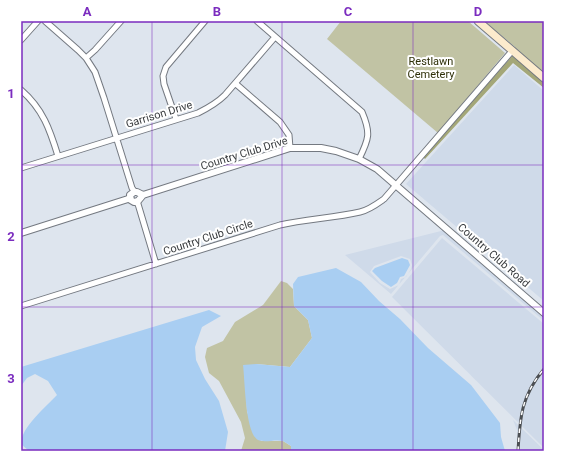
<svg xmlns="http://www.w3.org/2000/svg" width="565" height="472" font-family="Roboto,sans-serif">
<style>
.built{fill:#cfdae9;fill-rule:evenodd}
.green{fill:#c1c3a4}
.forest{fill:#a4a778}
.water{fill:#a9cef2}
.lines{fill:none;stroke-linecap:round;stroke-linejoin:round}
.minor-casing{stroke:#747981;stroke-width:7}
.tertiary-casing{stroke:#747981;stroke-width:8}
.secondary-casing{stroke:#747981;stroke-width:9}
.minor{stroke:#fff;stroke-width:5}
.tertiary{stroke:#fff;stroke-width:6}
.secondary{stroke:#fcebcd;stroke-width:7}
.rail-casing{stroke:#4c4f53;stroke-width:3}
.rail{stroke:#fff;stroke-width:1.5;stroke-dasharray:4.5;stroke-linecap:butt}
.grid{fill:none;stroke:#7b2cbf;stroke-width:1;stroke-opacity:0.55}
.labels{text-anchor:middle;stroke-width:4;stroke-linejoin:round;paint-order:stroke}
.park-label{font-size:11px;fill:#2e2f08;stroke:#fff}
.street-label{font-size:11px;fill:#393c3f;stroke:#fff}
.neatline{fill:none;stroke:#7b2cbf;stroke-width:1.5}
.grid-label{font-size:13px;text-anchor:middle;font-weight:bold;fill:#7b2cbf}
</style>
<rect width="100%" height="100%" fill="#dee5ee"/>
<path class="built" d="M 514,65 L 544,91 L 544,301 L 406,184 Z
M 445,230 L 544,316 L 544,321 L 443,235 L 440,236 L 391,294 L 345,255 ZM 401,256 L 410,259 L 412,265 L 411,269 L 406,277 L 401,279 L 399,285 L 390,289 L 380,283 L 370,272 L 374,266 Z
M 442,238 L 544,324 L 544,448 L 392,297 Z
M 513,420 L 544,450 L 544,451 L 519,451 L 517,430 Z"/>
<path class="green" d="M 341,21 L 468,21 L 505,53 L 438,133 L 327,39 Z
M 484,21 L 544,21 L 544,77 L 512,51 L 515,47 Z
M 281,281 L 287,283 L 293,289 L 294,306 L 308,320 L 312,338 L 290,367 L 256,364 L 246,391 L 247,412 L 261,441 L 283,441 L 291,446 L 291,451 L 241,451 L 245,438 L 241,422 L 219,381 L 209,373 L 205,357 L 207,348 L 223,341 L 235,322 L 263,305 Z"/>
<path class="forest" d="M 513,55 L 544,82 L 544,88 L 513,63 L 425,159 L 423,157 Z"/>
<path class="water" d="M 402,258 L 408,260 L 410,265 L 404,276 L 400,277 L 397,283 L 391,287 L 382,281 L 372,271 L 375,268 Z
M 336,268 L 361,282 L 379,301 L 400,319 L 428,348 L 471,385 L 500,423 L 501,437 L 505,451 L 291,451 L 291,446 C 288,444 285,442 283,441 C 275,439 265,443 258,440 C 245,433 245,380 243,365 L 256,364 L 290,367 L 312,338 L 308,320 L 294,306 L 293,284 L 298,277 Z
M 209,310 L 221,316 L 202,327 L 195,347 L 196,360 L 205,379 L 219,401 L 228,432 L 225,451 L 29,451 L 21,444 C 21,427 46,407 57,395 L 48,381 L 35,374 L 27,378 L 21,386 L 21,367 Z"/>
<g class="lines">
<g class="minor-casing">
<path id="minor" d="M 45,21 L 78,50 L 86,58 L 95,72 L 104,98 L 132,188 L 135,192
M 257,21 L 362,112 C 371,133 369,139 359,159
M 21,40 L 38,21
M 86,58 L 95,50 L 121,21
M 236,84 L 280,122 L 289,135 L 290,148
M 21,90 C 43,109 50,130 58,156
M 176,119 L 164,84 L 163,76 L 166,67 L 205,21
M 21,168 L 198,113 C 208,108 217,103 225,95 L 275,37
M 135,202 L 138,204 L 156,264
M 21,306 L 280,225 C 306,219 334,218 360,212 C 369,210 377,204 384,199 L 512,51"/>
</g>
<g class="tertiary-casing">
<path id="tertiary" d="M 129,199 L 134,202 L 138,201 L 143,195
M 131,200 L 130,195 L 134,192 L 137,192 L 143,195 L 290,148 L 321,148 L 336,151 L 359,159 L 377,169 L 544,313
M 21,233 L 128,199 L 130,197"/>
</g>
<g class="secondary-casing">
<path id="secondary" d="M 478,21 L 544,78"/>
</g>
<use href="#minor" class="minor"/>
<use href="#tertiary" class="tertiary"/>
<use href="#secondary" class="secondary"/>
<g class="rail-casing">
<path id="rail" d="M 518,451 C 520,418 521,396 544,369"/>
</g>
<use href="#rail" class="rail"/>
</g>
<path class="grid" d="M 152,21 L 152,451M 282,21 L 282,451M 413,21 L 413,451M 21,165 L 544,165M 21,307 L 544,307"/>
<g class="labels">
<g class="park-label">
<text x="431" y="65">Restlawn<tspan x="431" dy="13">Cemetery</tspan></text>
</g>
<g class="street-label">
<text transform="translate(159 114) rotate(-17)" y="4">Garrison Drive</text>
<text transform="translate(244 153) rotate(-17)" y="4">Country Club Drive</text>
<text transform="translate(208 237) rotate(-18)" y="4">Country Club Circle</text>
<text transform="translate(494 255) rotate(41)" y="4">Country Club Road</text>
</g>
</g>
<rect width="565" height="472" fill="none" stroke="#ffffff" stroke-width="44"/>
<rect x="22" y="22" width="521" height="428" class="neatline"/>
<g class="grid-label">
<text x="87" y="16">A</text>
<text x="217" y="16">B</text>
<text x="348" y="16">C</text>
<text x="478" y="16">D</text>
<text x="11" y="98">1</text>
<text x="11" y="241">2</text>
<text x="11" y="383">3</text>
</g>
</svg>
